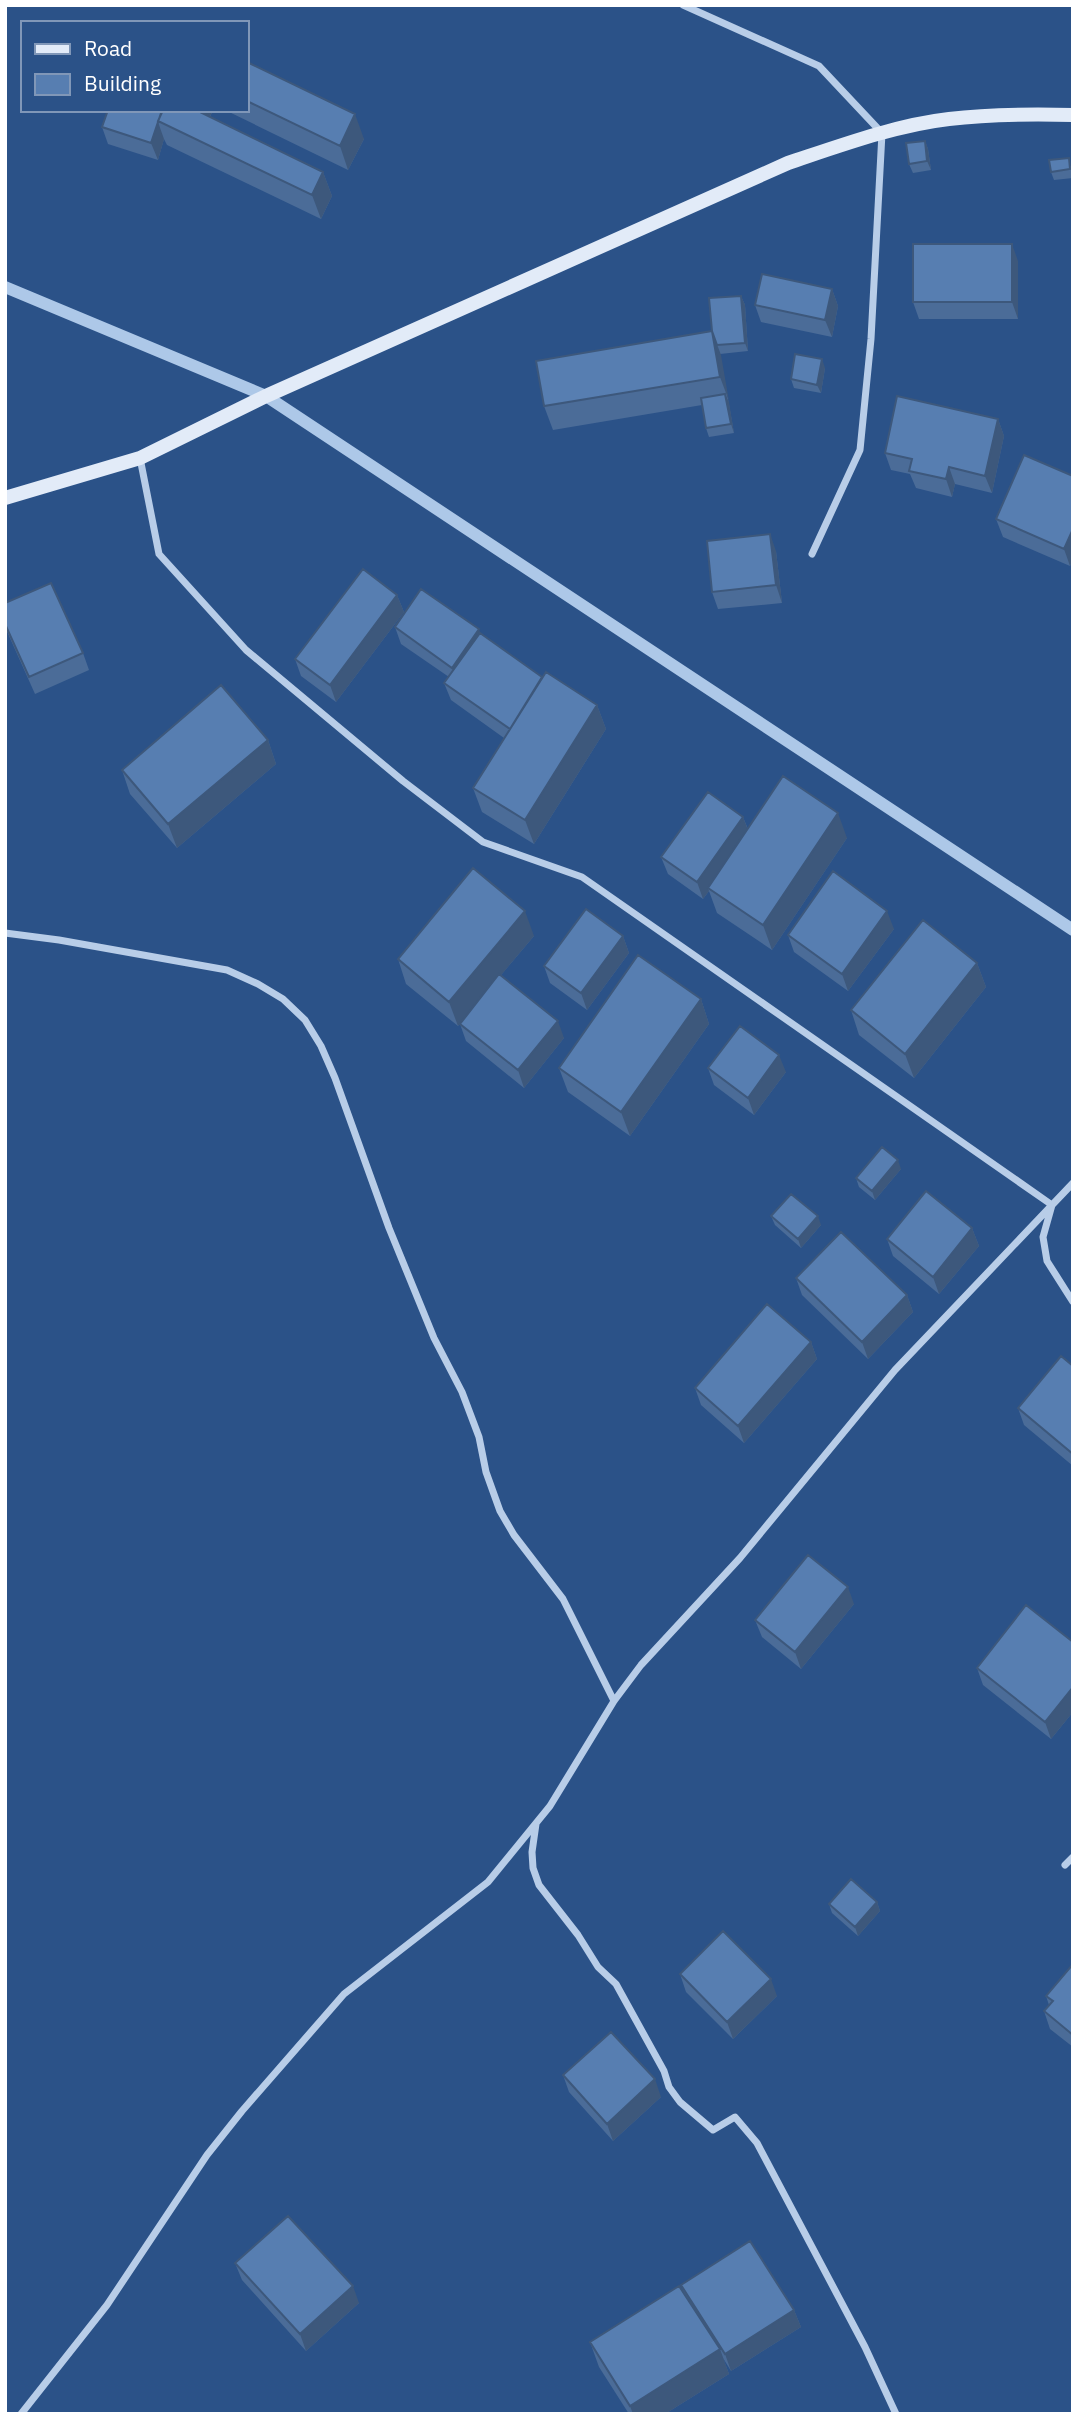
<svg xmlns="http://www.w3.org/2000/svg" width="1078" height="2419" font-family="'IBM Plex Sans',sans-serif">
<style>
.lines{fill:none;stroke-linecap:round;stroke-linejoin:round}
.stream{stroke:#adc8e8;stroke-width:12}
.street{stroke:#b8cde8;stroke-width:7}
.secondary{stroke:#e2ebf8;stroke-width:14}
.wall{fill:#4b6c98}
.shaded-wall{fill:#3d587c}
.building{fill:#577eb1;stroke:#3d587c;stroke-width:2}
</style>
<rect width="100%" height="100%" fill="#2b5288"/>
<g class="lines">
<path class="stream" d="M 5,287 L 266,396 L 1073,930"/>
<path class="street" d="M 683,5 L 819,66 L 882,133 L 871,339 L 860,450 L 812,554
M 140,458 L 159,554 L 246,650 L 403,781 L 483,842 L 582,877 L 1052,1205 L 1043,1237 L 1047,1261 L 1073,1302
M 5,933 L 59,940 L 227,970 L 258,984 L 283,999 L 305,1020 L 321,1046 L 335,1078 L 389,1228 L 434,1338 L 462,1392 L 479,1437 L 486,1472 L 500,1511 L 514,1535 L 563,1599 L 614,1701
M 536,1824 L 532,1852 L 533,1868 L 539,1885 L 578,1935 L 598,1967 L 616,1984 L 664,2071 L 669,2087 L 680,2102 L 713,2130 L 735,2117 L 757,2143 L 865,2347 L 896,2414
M 1065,1865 L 1073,1857
M 21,2414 L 107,2305 L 207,2155 L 242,2111 L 344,1994 L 488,1882 L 550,1806 L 614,1701 L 641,1665 L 740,1558 L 895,1370 L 1073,1183"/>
<path class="secondary" d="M 5,498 L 140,458 L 266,396 L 788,163 C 839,146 896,125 949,119 C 990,114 1032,114 1073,115"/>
</g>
<path class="wall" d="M 247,62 L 364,139 L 348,170 L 225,110 L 247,110 Z
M 213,110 L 210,117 L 323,172 L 332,196 L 321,219 L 167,145 L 164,139 L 158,160 L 108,144 L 102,127 Z
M 925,141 L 928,149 L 931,170 L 913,173 L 909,164 Z
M 1072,166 L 1073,178 L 1054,180 L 1051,172 Z
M 1018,261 L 1018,319 L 919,319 L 913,302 Z
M 832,289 L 838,306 L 832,337 L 761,322 L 755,305 Z
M 741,296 L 745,305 L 748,351 L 720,354 L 734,433 L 709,437 L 706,428 L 702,405 L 553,430 L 544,406 L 712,331 Z
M 825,368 L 821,393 L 794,388 L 791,379 Z
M 998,419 L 1004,436 L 992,493 L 955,484 L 952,497 L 916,488 L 910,474 L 891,470 L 885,453 Z
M 1073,476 L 1073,560 L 1070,566 L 1003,537 L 996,519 Z
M 776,551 L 782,603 L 718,609 L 712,592 Z
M 397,595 L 404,612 L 336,702 L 301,676 L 295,659 Z
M 5,603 L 83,653 L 89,670 L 35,694 L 5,627 Z
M 395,627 L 481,634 L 542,677 L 597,705 L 606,729 L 534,844 L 482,812 L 473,788 L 504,738 L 451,700 L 444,683 L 449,677 L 401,644 Z
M 268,740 L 276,764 L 177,848 L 130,794 L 122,770 Z
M 743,817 L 748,829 L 847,838 L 772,950 L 717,913 L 709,891 L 703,899 L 668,874 L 661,857 Z
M 894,929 L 848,991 L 794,952 L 788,935 Z
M 534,936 L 501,975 L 564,1038 L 524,1088 L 466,1041 L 460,1024 L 458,1026 L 406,984 L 398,959 Z
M 623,936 L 629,953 L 587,1010 L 550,983 L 544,966 Z
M 977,963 L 986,987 L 914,1078 L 859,1035 L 851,1010 Z
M 701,999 L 709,1024 L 630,1136 L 568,1092 L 559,1068 Z
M 708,1068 L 786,1072 L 754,1115 L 714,1085 Z
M 901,1169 L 875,1200 L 859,1187 L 856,1178 Z
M 771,1216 L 821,1225 L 801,1248 L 775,1225 Z
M 972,1228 L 979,1246 L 939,1294 L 893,1256 L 887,1239 Z
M 796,1278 L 907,1295 L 913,1312 L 868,1359 L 802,1295 Z
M 811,1342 L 817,1359 L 744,1443 L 701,1405 L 695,1388 Z
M 1073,1366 L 1073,1466 L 1024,1425 L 1018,1408 Z
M 854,1604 L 801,1669 L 762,1637 L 755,1620 Z
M 1073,1642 L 1073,1712 L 1051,1739 L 983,1685 L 977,1668 Z
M 877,1902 L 880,1911 L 858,1936 L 832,1913 L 829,1904 Z
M 1073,1964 L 1073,2047 L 1050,2029 L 1044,2011 L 1049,2005 L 1046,1996 Z
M 680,1974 L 777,1996 L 733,2039 L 686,1992 Z
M 563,2075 L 661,2097 L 613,2141 L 569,2092 Z
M 235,2263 L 359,2303 L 306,2351 L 242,2280 Z
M 681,2285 L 794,2310 L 801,2327 L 731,2371 L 723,2358 L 729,2374 L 665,2414 L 629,2414 L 599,2367 L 590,2342 L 684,2293 Z"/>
<path class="shaded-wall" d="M 194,110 L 213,110 L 202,133 Z
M 355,114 L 364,139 L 348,170 L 340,146 Z
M 158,122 L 164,139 L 158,160 L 151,143 Z
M 925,141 L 928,149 L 931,170 L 927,161 Z
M 323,172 L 332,196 L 321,219 L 312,195 Z
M 1012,244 L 1018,261 L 1018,319 L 1012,302 Z
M 832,289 L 838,306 L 832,337 L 825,320 Z
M 741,296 L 745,305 L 748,351 L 745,343 Z
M 712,331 L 721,355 L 729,401 L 720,377 Z
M 822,359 L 825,368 L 821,393 L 817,385 Z
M 725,394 L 729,402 L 734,433 L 731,424 Z
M 998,419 L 1004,436 L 992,493 L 985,476 Z
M 949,467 L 955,484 L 952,497 L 946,479 Z
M 1073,529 L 1073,560 L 1070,566 L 1064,549 Z
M 770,534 L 776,551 L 782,603 L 776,585 Z
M 397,595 L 404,612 L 336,702 L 330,685 Z
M 479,629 L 485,646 L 459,685 L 452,668 Z
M 597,705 L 606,729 L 534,844 L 525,820 Z
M 268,740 L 276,764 L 177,848 L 168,824 Z
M 838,813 L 847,838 L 772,950 L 763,925 Z
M 743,817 L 750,835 L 708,888 L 709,891 L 703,899 L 697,882 Z
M 525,911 L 534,936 L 458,1026 L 449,1002 Z
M 887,911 L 894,929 L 848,991 L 842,974 Z
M 623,936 L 629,953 L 587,1010 L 581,993 Z
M 977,963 L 986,987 L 914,1078 L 905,1054 Z
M 701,999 L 709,1024 L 630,1136 L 621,1112 Z
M 558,1021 L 564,1038 L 524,1088 L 518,1070 Z
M 779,1055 L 786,1072 L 754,1115 L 748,1098 Z
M 898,1160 L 901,1169 L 875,1200 L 872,1191 Z
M 818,1216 L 821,1225 L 801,1248 L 798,1239 Z
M 972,1228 L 979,1246 L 939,1294 L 933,1277 Z
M 907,1295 L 913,1312 L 868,1359 L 862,1342 Z
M 811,1342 L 817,1359 L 744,1443 L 738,1426 Z
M 848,1587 L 854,1604 L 801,1669 L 795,1652 Z
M 1073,1687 L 1073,1712 L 1051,1739 L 1045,1722 Z
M 877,1902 L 880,1911 L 858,1936 L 855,1927 Z
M 771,1979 L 777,1996 L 733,2039 L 727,2022 Z
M 655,2079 L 661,2097 L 613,2141 L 607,2124 Z
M 353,2286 L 359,2303 L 306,2351 L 300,2334 Z
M 794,2310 L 801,2327 L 731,2371 L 725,2354 Z
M 720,2349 L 729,2374 L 665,2414 L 633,2414 L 630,2406 Z"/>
<path class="building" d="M 247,62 L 355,114 L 340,146 L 247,101 Z
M 108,110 L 162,110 L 151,143 L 102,127 Z
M 163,110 L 196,110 L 323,172 L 312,195 L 158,121 Z
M 925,141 L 927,161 L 909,164 L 906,143 Z
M 1069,158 L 1070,169 L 1051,172 L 1049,160 Z
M 913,244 L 1012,244 L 1012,302 L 913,302 Z
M 762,274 L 832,289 L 825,320 L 755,305 Z
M 741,296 L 745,343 L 717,345 L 712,331 L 709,298 Z
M 712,331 L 720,377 L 544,406 L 536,361 Z
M 795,354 L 822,359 L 817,385 L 791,379 Z
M 725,394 L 731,424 L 706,428 L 701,398 Z
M 897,396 L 998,419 L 985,476 L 949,467 L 946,479 L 909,471 L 912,459 L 885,453 Z
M 1024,455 L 1073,476 L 1073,529 L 1064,549 L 996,519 Z
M 770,534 L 776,585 L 712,592 L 707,541 Z
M 363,569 L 397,595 L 330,685 L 295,659 Z
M 51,583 L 83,653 L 29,677 L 5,624 L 5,603 Z
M 421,589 L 479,629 L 452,668 L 395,627 Z
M 480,633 L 542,677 L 510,729 L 444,683 Z
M 546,672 L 597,705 L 525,820 L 473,788 Z
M 221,685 L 268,740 L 168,824 L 122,770 Z
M 783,776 L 838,813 L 763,925 L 708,888 Z
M 708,792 L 743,817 L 697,882 L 661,857 Z
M 473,868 L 525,911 L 449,1002 L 398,959 Z
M 833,871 L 887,911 L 842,974 L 788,935 Z
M 586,909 L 623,936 L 581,993 L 544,966 Z
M 923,920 L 977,963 L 905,1054 L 851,1010 Z
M 638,955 L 701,999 L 621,1112 L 559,1068 Z
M 499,974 L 558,1021 L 518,1070 L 460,1024 Z
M 740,1026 L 779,1055 L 748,1098 L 708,1068 Z
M 882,1147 L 898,1160 L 872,1191 L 856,1178 Z
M 926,1191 L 972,1228 L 933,1277 L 887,1239 Z
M 791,1194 L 818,1216 L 798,1239 L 771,1216 Z
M 841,1232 L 907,1295 L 862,1342 L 796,1278 Z
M 767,1304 L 811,1342 L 738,1426 L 695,1388 Z
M 1061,1356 L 1073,1366 L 1073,1454 L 1018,1408 Z
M 808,1555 L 848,1587 L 795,1652 L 755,1620 Z
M 1026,1605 L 1073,1642 L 1073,1687 L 1045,1722 L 977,1668 Z
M 851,1879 L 877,1902 L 855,1927 L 829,1904 Z
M 723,1931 L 771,1979 L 727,2022 L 680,1974 Z
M 1073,1964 L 1073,2035 L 1044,2011 L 1053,2001 L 1046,1996 Z
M 611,2032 L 655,2079 L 607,2124 L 563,2075 Z
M 288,2216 L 353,2286 L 300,2334 L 235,2263 Z
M 750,2241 L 794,2310 L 725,2354 L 681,2285 Z
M 679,2286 L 720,2349 L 630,2406 L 590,2342 Z"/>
<rect width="1078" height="2419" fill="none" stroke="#ffffff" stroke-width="14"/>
<rect x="21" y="21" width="228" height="91" fill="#2b5288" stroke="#8097b8" stroke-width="2"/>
<rect x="35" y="44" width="35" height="10" fill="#e2ebf8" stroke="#8097b8" stroke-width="2"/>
<text x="84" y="56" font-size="21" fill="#ffffff">Road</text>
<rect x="35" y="74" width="35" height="21" fill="#577eb1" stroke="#8097b8" stroke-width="2"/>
<text x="84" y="91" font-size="21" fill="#ffffff">Building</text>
</svg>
